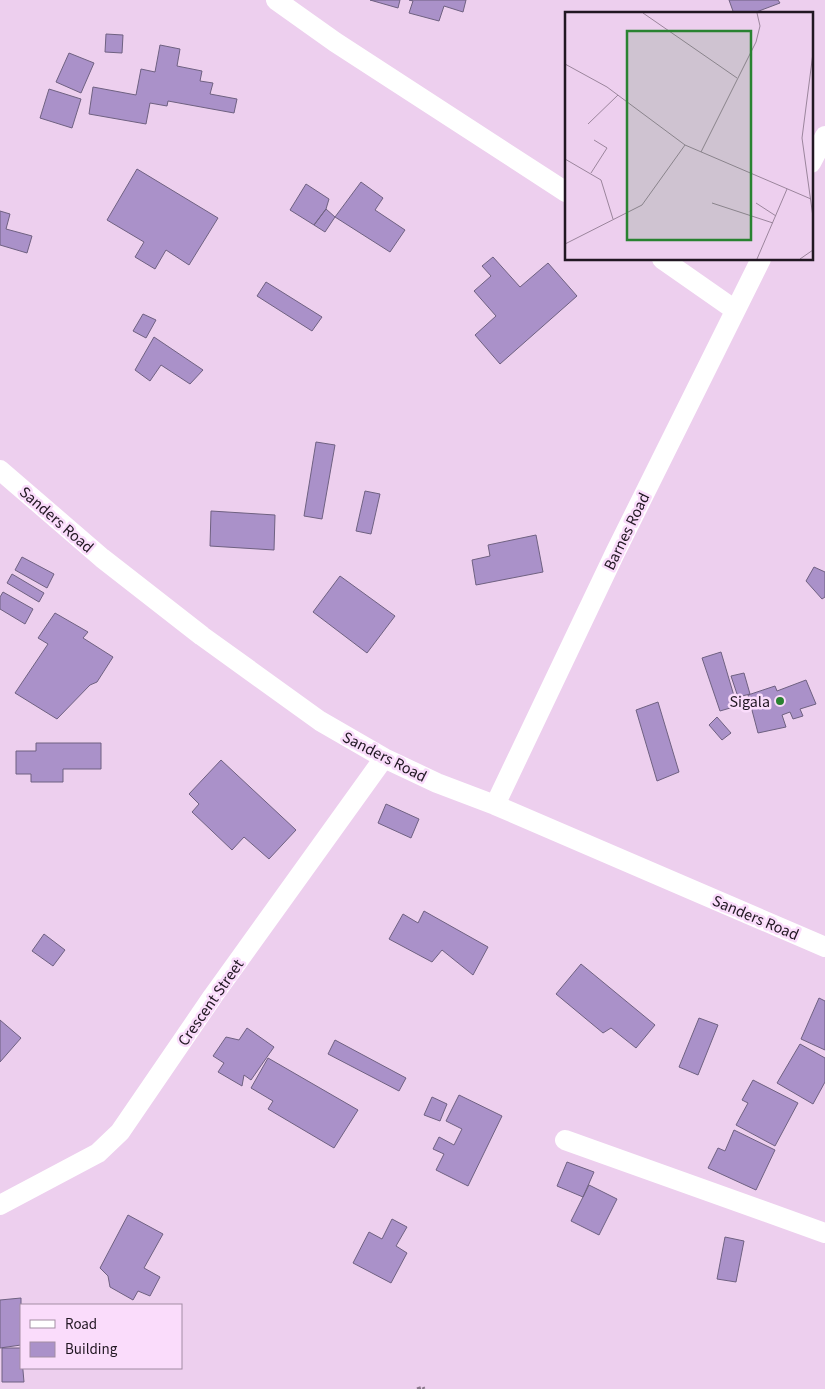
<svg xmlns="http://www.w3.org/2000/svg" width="825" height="1389" font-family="'Source Sans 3',sans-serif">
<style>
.building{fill:#aa91c9;stroke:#6f6181}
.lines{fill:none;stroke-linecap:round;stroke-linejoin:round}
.path{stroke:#89758a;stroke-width:3;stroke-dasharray:4 2.5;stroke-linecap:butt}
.street{stroke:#fff;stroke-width:20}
.poi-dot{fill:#298231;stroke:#fadcfb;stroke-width:2}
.labels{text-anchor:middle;stroke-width:5;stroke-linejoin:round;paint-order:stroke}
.street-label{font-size:16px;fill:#211722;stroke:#fadcfb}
.poi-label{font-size:16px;fill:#211722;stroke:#fadcfb;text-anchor:end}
.inset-road{fill:none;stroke:#9b859c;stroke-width:1}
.view{fill:#298231;fill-opacity:0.15;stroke:#298231;stroke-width:2.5}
.inset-edge{fill:none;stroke:#211722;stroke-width:2.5}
</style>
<rect width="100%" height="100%" fill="#edcfee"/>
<path class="building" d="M 370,0 L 400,0 L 398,8 Z
M 409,0 L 466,0 L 463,12 L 444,6 L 439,21 L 409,13 L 413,1 Z
M 729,0 L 778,0 L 780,3 L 751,14 L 734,14 Z
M 106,34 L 123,35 L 122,53 L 105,52 Z
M 160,45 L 180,49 L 177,66 L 202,71 L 200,81 L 213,83 L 210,94 L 237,99 L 234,113 L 168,101 L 167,106 L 150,103 L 146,124 L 89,114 L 93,87 L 136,95 L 141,69 L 155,72 Z
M 69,53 L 94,63 L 81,93 L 56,82 Z
M 49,89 L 81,99 L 72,128 L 40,118 Z
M 137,169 L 218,218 L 189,265 L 166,250 L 155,269 L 135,257 L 144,242 L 107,220 Z
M 361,182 L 383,198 L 375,210 L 405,230 L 390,252 L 335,217 Z
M 306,184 L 329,199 L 326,209 L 314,225 L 290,210 Z
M 326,209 L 335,217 L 325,232 L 314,225 Z
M 0,211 L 10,214 L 6,229 L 32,236 L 27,253 L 0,245 Z
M 493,257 L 520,287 L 548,263 L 577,296 L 500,364 L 475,335 L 496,316 L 474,291 L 491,276 L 482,266 Z
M 266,282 L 322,317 L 312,331 L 257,296 Z
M 143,314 L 156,320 L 146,338 L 133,331 Z
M 154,337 L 203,370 L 190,384 L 161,365 L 150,381 L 135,370 Z
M 316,442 L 335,445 L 322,519 L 304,516 Z
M 365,491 L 380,494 L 371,534 L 356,531 Z
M 211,511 L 275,515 L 274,550 L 210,546 Z
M 536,535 L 543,572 L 476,585 L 472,560 L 490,556 L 488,545 Z
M 22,557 L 54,574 L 47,588 L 15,570 Z
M 814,567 L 825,572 L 825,597 L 822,599 L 806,581 Z
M 12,574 L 44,593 L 39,602 L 7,583 Z
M 340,576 L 395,616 L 367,653 L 313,612 Z
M 3,592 L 33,609 L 25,624 L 0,609 L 0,597 Z
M 55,613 L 88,632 L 83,638 L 113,657 L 97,682 L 90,685 L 57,719 L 15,693 L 48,644 L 38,638 Z
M 721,652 L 737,706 L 720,711 L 702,658 Z
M 744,673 L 750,694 L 738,697 L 731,676 Z
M 806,680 L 816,704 L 800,709 L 803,716 L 793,719 L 790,712 L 782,715 L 786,727 L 758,733 L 748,695 L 775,686 L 777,691 Z
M 658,702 L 679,772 L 657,781 L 636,710 Z
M 717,717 L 731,733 L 722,740 L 709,725 Z
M 36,743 L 101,743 L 101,769 L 63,769 L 63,782 L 31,782 L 31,774 L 16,774 L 16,751 L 36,751 Z
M 221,760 L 296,830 L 269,859 L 244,837 L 232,850 L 192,812 L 199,804 L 189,794 Z
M 386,804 L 419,819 L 411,838 L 378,823 Z
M 424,911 L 488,947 L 473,975 L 442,950 L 432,962 L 389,939 L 403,914 L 418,923 Z
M 44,934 L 65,950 L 53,966 L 32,951 Z
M 581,964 L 655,1025 L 636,1048 L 611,1028 L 603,1033 L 556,994 Z
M 819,998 L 825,1001 L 825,1050 L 801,1039 Z
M 699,1018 L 718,1025 L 698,1075 L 679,1067 Z
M 0,1020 L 21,1038 L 0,1062 Z
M 247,1028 L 274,1047 L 251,1080 L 244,1075 L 242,1086 L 218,1072 L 224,1063 L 213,1056 L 226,1037 L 239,1040 Z
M 335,1040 L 406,1078 L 399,1091 L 328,1054 Z
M 800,1044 L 825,1058 L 825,1082 L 813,1104 L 777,1083 Z
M 268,1058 L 358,1110 L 334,1148 L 268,1109 L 273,1101 L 251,1088 Z
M 753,1080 L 798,1103 L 775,1146 L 736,1125 L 748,1103 L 742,1100 Z
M 459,1095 L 502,1116 L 468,1186 L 436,1170 L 444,1154 L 433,1149 L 439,1137 L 454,1145 L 462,1129 L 446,1121 Z
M 432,1097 L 447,1104 L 440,1121 L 424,1115 Z
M 734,1130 L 775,1150 L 756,1190 L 708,1168 L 718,1148 L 725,1151 Z
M 567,1162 L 594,1172 L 583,1197 L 557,1186 Z
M 589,1185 L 617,1199 L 599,1235 L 571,1221 Z
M 128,1215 L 163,1234 L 144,1268 L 160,1277 L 150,1296 L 138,1291 L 133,1300 L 110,1287 L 108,1276 L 100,1268 Z
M 392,1219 L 407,1227 L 396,1246 L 407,1253 L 391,1283 L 353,1263 L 369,1232 L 382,1239 Z
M 725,1237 L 744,1241 L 736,1282 L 717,1279 Z
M 21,1298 L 21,1345 L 0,1348 L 0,1300 Z
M 2,1348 L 21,1348 L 24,1382 L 2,1382 Z"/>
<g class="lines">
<path class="path" d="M 417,1389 L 423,1387 L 424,1389"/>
<path class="street" d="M 276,0 L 335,42 L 566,192
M 811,163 L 825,136
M 662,259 L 735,310
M 0,470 L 102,558 L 202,636 L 320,721 L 384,758 L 437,783 L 495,805 L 825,947
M 495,805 L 615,553 L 761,259
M 565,1140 L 825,1233
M 0,1205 L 98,1153 L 120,1132 L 213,996 L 384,758"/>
</g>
<circle class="poi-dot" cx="780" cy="701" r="5"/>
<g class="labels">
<g class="street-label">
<text transform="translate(57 519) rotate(41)" y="6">Sanders Road</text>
<text transform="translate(626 531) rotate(-64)" y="6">Barnes Road</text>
<text transform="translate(385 756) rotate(27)" y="6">Sanders Road</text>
<text transform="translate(756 917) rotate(23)" y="6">Sanders Road</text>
<text transform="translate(210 1002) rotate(-55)" y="6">Crescent Street</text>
</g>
<g class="poi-label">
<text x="770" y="707">Sigala</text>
</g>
</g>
<g transform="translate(565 12)">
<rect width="248" height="248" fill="#edcfee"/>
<path class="inset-road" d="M 78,1 L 172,66M 248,41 L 237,126 L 248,205M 0,52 L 42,75 L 120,133 L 246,187M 23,112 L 53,83M 136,140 L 191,30 L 195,14 L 192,1M 0,147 L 36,168 L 48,207M 26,161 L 42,136 L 29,128M 147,191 L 208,211M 191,191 L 211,204M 0,232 L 77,193 L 120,133M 192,247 L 222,177M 235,247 L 248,238"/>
<path class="view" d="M 62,19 L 186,19 L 186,228 L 62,228 Z"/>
<rect width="248" height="248" class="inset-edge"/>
</g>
<rect x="20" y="1304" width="162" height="65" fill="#fadcfb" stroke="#a38da4"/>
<rect x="30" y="1320" width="25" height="8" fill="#ffffff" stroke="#a38da4"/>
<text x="65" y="1329" font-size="15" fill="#211722">Road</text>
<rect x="30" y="1342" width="25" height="15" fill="#aa91c9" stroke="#a38da4"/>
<text x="65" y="1354" font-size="15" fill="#211722">Building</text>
</svg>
